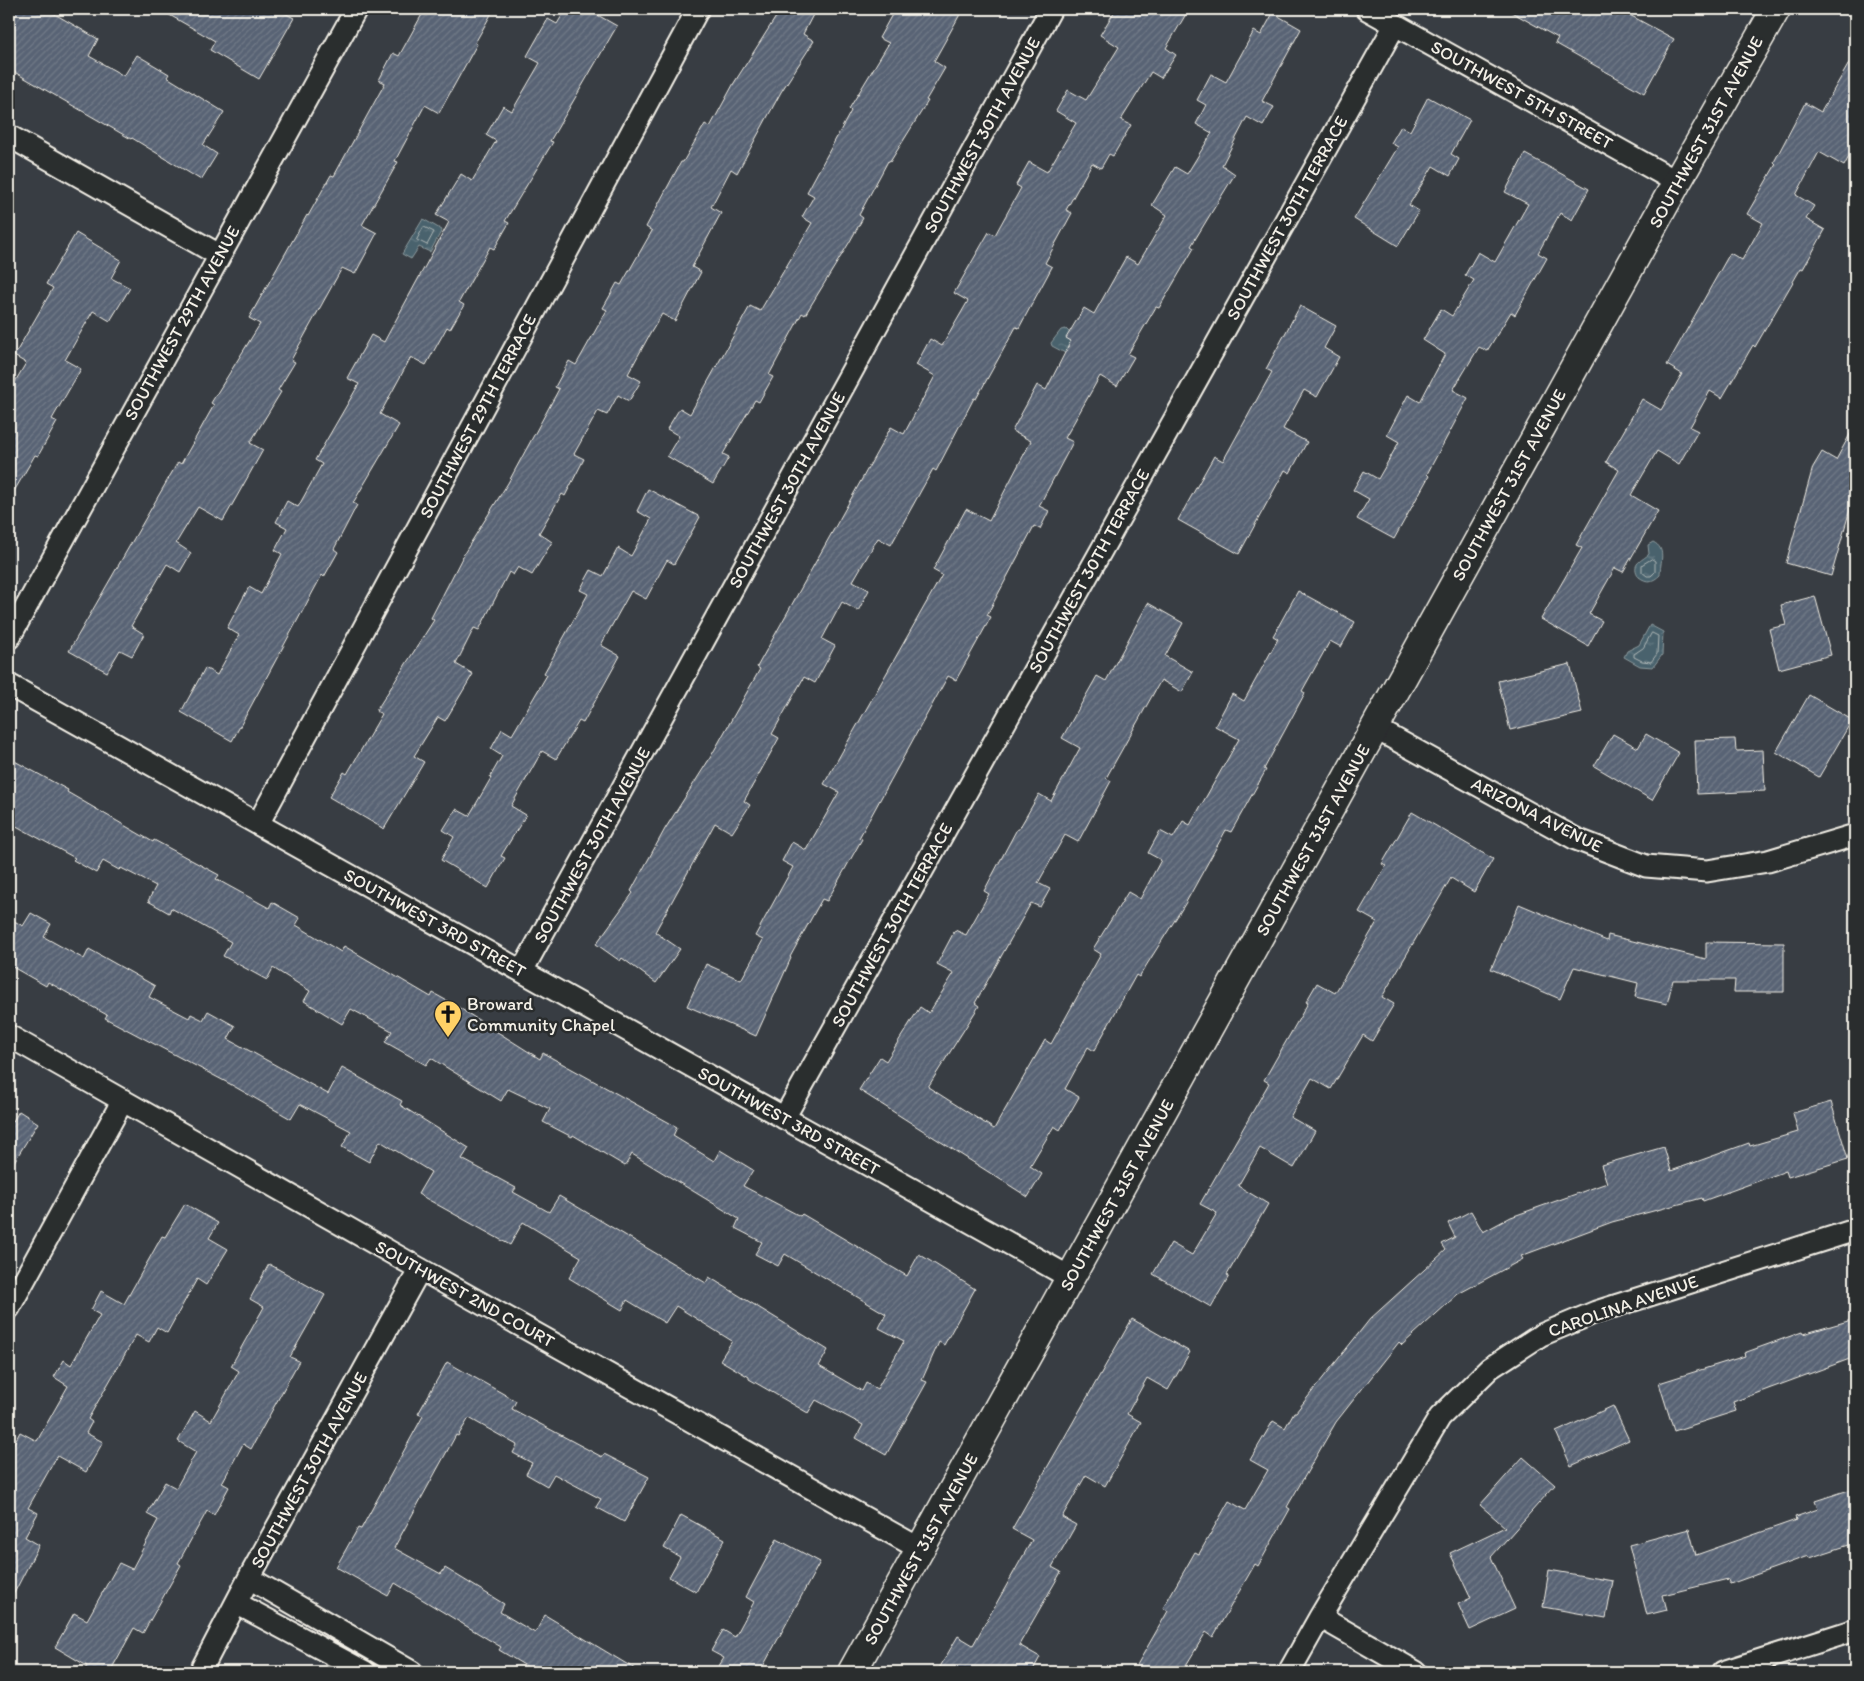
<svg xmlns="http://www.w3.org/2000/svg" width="1864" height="1681" font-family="Itim,sans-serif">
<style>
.water{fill:url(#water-ripples);stroke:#8d9b9e}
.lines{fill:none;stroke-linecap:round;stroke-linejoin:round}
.shore{stroke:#b0b8b7;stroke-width:1}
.building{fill:url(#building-hatch);stroke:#f4f1e8}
.street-casing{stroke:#f4f1e8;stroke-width:25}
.secondary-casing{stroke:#f4f1e8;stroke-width:31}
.street{stroke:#2a2d2e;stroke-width:21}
.secondary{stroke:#2a2d2e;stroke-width:28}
.labels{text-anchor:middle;stroke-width:5;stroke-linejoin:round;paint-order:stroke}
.street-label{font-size:18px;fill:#f4f1e8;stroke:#2a2d2e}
.poi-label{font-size:18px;fill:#f4f1e8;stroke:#2a2d2e;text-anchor:start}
</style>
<defs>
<pattern id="water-ripples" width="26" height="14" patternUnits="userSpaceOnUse" patternTransform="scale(1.25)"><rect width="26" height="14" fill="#49626d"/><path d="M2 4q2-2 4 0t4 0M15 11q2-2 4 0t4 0" fill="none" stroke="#647982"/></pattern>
<pattern id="building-hatch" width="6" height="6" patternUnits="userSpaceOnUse" patternTransform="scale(1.25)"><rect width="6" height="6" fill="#596374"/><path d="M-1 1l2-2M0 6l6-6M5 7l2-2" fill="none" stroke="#717a88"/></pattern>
</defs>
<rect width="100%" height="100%" fill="#383d43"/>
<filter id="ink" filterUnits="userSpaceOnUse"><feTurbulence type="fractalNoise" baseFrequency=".02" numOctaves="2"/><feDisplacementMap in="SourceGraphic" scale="10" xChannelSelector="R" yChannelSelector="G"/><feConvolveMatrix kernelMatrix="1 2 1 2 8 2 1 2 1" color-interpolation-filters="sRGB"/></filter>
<g filter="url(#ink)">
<path class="water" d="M 423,219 L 442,230 L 430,252 L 419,247 L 411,259 L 402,254 Z
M 1066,329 L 1071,334 L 1082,362 L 1052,346 L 1051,343 L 1061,330 Z
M 1653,542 C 1667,549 1660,561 1660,575 C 1653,582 1647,583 1639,577 C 1630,563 1642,561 1649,554 L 1648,545 Z
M 1650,625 L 1663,632 L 1662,655 L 1653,667 L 1640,666 L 1624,657 L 1627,651 L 1639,645 Z"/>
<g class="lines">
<path class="shore" d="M 424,227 L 434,232 L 427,245 L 417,240 Z
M 1652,559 L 1655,561 L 1655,572 L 1651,576 L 1647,576 L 1642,572 L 1642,565 Z
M 1652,633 L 1658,636 L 1657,654 L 1651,662 L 1642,661 L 1634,657 L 1634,654 L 1643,648 Z"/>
</g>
<path class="building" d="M 9,9 L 46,9 L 98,39 L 89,56 L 124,76 L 137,55 L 169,74 L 167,77 L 224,112 L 203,145 L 217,154 L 201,180 L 132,138 L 131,139 L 9,69 Z
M 159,9 L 277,9 L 294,18 L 259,79 L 210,50 L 215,41 Z
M 425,9 L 494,9 L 475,43 L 477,44 L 439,113 L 425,105 L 395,161 L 398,162 L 362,225 L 377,233 L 355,274 L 342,268 L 291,360 L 295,362 L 278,390 L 281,392 L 250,443 L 263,450 L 223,521 L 198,507 L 176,543 L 191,553 L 180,572 L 167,564 L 131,626 L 144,634 L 132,656 L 120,650 L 107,672 L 69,651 L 178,462 L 181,464 L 214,405 L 211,403 L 260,324 L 249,318 L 307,215 L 308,216 L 331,175 L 334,176 L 385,83 L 379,80 L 393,53 L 399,56 Z
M 566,9 L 587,9 L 617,26 L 550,141 L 553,142 L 505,221 L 509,223 L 494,249 L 490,247 L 459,302 L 464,305 L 450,329 L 447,327 L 426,365 L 411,357 L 380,414 L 399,425 L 353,503 L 357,505 L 334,549 L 338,552 L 324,577 L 322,575 L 232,741 L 181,712 L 205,668 L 217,675 L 239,635 L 227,628 L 249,587 L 261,594 L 282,554 L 275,550 L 287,528 L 276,522 L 287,501 L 298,507 L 322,464 L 315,460 L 359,384 L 347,378 L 371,335 L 384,342 L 449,222 L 436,215 L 461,174 L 472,181 L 496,141 L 486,135 L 503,106 L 512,111 L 540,63 L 527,56 L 548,19 L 557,24 Z
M 781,9 L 816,9 L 803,34 L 814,41 L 781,92 L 737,173 L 731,169 L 711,207 L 721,213 L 692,267 L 701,272 L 675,321 L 662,314 L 650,334 L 628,374 L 641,381 L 629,401 L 618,395 L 607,415 L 598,411 L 574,454 L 584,459 L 565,496 L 562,494 L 539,533 L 552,542 L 532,575 L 518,567 L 513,575 L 509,572 L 479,630 L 474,628 L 456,664 L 473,674 L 445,721 L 438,717 L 414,756 L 424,762 L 384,829 L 329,797 L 344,772 L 347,774 L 382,714 L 376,711 L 434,620 L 431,618 L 465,552 L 508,483 L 559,389 L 555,387 L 569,361 L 576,365 L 607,310 L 603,308 L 617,283 L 621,285 L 652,231 L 646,227 L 681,162 L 683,162 L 705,124 L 710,127 L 734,83 Z
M 895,9 L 963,9 L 934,61 L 945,68 L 926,100 L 928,101 L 890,162 L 888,161 L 859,215 L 863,218 L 849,243 L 805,315 L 802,313 L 769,375 L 773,377 L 759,402 L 755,400 L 723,454 L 729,457 L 713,484 L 667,456 L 679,436 L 667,429 L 680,408 L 690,414 L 750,306 L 760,311 L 812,223 L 802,217 L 814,196 L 807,192 L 851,111 L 849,109 L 889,43 L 879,38 Z
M 1116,9 L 1189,9 L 1166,48 L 1176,55 L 1161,78 L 1151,72 L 1121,120 L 1131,125 L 1113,156 L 1109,154 L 1101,168 L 1092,163 L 1066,210 L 1072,213 L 1045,263 L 1052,267 L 1019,328 L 1016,327 L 976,399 L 974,398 L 936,471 L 933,469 L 891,545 L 878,538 L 853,581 L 869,590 L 858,611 L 842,602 L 822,639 L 835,646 L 815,683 L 804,677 L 772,734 L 779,738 L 744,801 L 750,805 L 732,833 L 715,823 L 655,932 L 680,949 L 656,983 L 622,958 L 620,961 L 596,944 L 633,893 L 631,891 L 665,829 L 710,758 L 760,669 L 757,667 L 891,427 L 904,434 L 935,376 L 916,365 L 930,339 L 942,346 L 968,301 L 954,293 L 989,232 L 995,235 L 1021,188 L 1016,185 L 1029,162 L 1047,172 L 1076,123 L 1056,111 L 1068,90 L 1086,100 L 1119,47 L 1100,35 Z
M 1506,9 L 1626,9 L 1626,13 L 1674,39 L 1644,93 L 1555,43 L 1558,38 Z
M 1273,13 L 1301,29 L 1262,101 L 1274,107 L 1263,126 L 1247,117 L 1222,165 L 1235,174 L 1191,246 L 1194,248 L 1159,308 L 1156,307 L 1128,354 L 1134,357 L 1117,386 L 1100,376 L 1065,438 L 1073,442 L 1039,506 L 1049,511 L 1040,529 L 1034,526 L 987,615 L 991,617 L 956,680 L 948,676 L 859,838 L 862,839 L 827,901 L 822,899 L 790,957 L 791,958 L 756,1036 L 687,1006 L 706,964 L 741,980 L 763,940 L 755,936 L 793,867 L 782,861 L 792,842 L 806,850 L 839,792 L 824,784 L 942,575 L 933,570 L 966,509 L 989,521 L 1031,441 L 1012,431 L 1037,385 L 1046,390 L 1071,341 L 1066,338 L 1084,308 L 1094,314 L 1126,257 L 1138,264 L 1167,215 L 1152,205 L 1175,167 L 1187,174 L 1212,133 L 1196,124 L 1206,105 L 1197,100 L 1211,74 L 1226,82 L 1254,31 L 1261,35 Z
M 1855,53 L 1855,145 L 1844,166 L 1819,152 L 1796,195 L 1814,206 L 1806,219 L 1825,230 L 1803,269 L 1801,268 L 1755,347 L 1753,345 L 1722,398 L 1710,391 L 1690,427 L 1698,431 L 1679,464 L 1657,451 L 1631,495 L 1658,511 L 1623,572 L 1615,568 L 1589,614 L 1602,621 L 1588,646 L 1541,619 L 1582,548 L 1576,545 L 1619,470 L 1606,462 L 1642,399 L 1661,410 L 1682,374 L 1667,365 L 1730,253 L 1742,260 L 1763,223 L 1747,214 L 1776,164 L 1774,162 L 1805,103 L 1821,112 Z
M 1428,97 L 1470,120 L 1451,154 L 1459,159 L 1450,176 L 1433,166 L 1409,205 L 1419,211 L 1398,246 L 1354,219 L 1398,147 L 1391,143 L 1401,126 L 1410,131 Z
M 1525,154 L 1589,189 L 1572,220 L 1560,213 L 1538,253 L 1547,258 L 1515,315 L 1511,312 L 1487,351 L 1479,347 L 1453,390 L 1468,398 L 1427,474 L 1429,476 L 1394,539 L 1357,519 L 1369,499 L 1353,490 L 1364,471 L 1378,479 L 1399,442 L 1387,435 L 1408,395 L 1420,402 L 1445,354 L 1423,340 L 1441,309 L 1452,316 L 1474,280 L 1465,275 L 1478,252 L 1495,262 L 1528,204 L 1505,192 Z
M 76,233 L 121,260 L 111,278 L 130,288 L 110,321 L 93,311 L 65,360 L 81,369 L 52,419 L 57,422 L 38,456 L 35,455 L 9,500 L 9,392 L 26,363 L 14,356 L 53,288 L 46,284 Z
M 1300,306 L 1336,326 L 1324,348 L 1339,357 L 1317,397 L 1304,390 L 1283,429 L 1307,442 L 1290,473 L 1285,470 L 1239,554 L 1178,520 L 1214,456 L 1223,461 L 1272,372 L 1266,369 Z
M 1855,425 L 1855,492 L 1831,576 L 1786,563 L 1813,467 L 1822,452 L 1836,460 Z
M 648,489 L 700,517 L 674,564 L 667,560 L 646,599 L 631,591 L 601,645 L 620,656 L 583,723 L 579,721 L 556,759 L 542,751 L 511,806 L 526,815 L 501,856 L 505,858 L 488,888 L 441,860 L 454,837 L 443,830 L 456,809 L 469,816 L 491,778 L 490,777 L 502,756 L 491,749 L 502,729 L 512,735 L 547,675 L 544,673 L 588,594 L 580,590 L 591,570 L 603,576 L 618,548 L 631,556 L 651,519 L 637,511 Z
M 1298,591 L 1355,622 L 1341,647 L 1330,641 L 1302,691 L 1305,693 L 1264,769 L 1266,770 L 1231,832 L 1226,830 L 1185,904 L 1139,977 L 1136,975 L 1094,1051 L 1088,1047 L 1065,1089 L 1079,1097 L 1060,1130 L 1054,1126 L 1030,1166 L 1042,1174 L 1028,1197 L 859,1090 L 880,1057 L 886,1061 L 920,1007 L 929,1013 L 954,973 L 937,964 L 955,930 L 966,935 L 989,894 L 984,891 L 1017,829 L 1019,829 L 1039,794 L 1051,801 L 1080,748 L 1062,738 L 1097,676 L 1106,681 L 1148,603 L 1183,623 L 1165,656 L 1193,672 L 1182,692 L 1161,680 L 1106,778 L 1111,781 L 1078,842 L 1065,835 L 1038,883 L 1050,889 L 1040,907 L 1031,903 L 975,1003 L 979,1006 L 928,1087 L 994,1129 L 1045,1040 L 1051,1044 L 1101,954 L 1093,949 L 1128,892 L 1140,899 L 1161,860 L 1148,853 L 1160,831 L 1173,838 L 1183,821 L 1190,825 L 1239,739 L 1215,726 L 1232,694 L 1244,701 L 1278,639 L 1273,636 Z
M 1815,596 L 1831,655 L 1779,669 L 1769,629 L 1786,625 L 1781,605 Z
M 1570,664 L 1582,713 L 1510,730 L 1498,681 Z
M 1809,695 L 1852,720 L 1819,777 L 1776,752 Z
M 1613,734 L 1638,748 L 1646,734 L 1679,753 L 1652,800 L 1594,766 Z
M 1735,739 L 1736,751 L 1763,750 L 1765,791 L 1697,794 L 1695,740 Z
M 9,758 L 68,790 L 67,792 L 153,842 L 154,840 L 219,875 L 216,879 L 269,908 L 272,902 L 300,918 L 296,925 L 341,952 L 344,946 L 431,997 L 433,993 L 458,1007 L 540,1059 L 543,1053 L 677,1127 L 673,1136 L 714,1161 L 720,1150 L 753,1170 L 743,1186 L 800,1216 L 802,1214 L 907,1276 L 919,1254 L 975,1289 L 944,1345 L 939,1342 L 922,1380 L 927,1382 L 886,1455 L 856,1438 L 863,1425 L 816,1400 L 808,1413 L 749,1379 L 749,1377 L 720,1360 L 732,1341 L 676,1306 L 665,1323 L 627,1300 L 622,1310 L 569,1278 L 581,1257 L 523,1222 L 510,1245 L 418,1194 L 431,1172 L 380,1141 L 369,1162 L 342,1147 L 351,1131 L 300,1104 L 291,1119 L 230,1084 L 105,1018 L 107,1015 L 48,982 L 46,986 L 9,965 L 9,918 L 23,926 L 31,913 L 51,924 L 44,937 L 84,959 L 89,949 L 155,986 L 149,997 L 189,1018 L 191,1014 L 203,1020 L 208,1011 L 235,1026 L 228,1039 L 328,1094 L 342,1068 L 402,1101 L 400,1105 L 469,1148 L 462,1159 L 516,1188 L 513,1192 L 549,1212 L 559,1196 L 706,1283 L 709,1277 L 828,1350 L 819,1366 L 862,1391 L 866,1383 L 877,1389 L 904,1341 L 879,1328 L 886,1314 L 785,1254 L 778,1266 L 755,1254 L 762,1242 L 735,1228 L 739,1219 L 632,1154 L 625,1166 L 573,1135 L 572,1137 L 543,1122 L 550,1109 L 508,1089 L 501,1101 L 431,1058 L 426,1065 L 385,1042 L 392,1031 L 351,1009 L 342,1024 L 304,1001 L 310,991 L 273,968 L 267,980 L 223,956 L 231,942 L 171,908 L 169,913 L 148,901 L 156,886 L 121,868 L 119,870 L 103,861 L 96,873 L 73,860 L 75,858 L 9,822 Z
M 1412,812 L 1493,859 L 1474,892 L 1451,878 L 1382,997 L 1394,1004 L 1372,1041 L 1363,1035 L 1331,1089 L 1312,1078 L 1290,1117 L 1315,1131 L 1294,1168 L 1260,1148 L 1238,1186 L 1268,1204 L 1227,1275 L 1229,1276 L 1211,1307 L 1153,1274 L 1171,1243 L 1192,1255 L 1217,1213 L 1200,1204 L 1269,1083 L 1264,1080 L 1308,1003 L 1306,1002 L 1317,983 L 1335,993 L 1377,922 L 1359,912 L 1386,866 L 1382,864 Z
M 1519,904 L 1607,941 L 1608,935 L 1706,959 L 1706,942 L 1784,943 L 1784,992 L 1734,992 L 1735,980 L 1673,980 L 1667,1004 L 1635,997 L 1638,983 L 1574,967 L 1560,999 L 1491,969 Z
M 1831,1102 L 1848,1159 L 1788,1177 L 1786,1171 L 1703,1201 L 1702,1198 L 1612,1222 L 1521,1256 L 1523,1259 L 1458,1294 L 1402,1345 L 1399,1342 L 1336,1422 L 1287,1507 L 1290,1509 L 1258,1566 L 1255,1564 L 1213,1637 L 1206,1632 L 1182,1672 L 1133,1672 L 1168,1611 L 1163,1608 L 1195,1552 L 1199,1554 L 1229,1501 L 1245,1510 L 1268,1470 L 1250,1460 L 1273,1421 L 1285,1428 L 1294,1412 L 1296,1412 L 1370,1319 L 1446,1250 L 1442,1244 L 1455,1237 L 1448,1223 L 1471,1211 L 1483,1232 L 1511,1217 L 1607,1183 L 1601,1165 L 1664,1147 L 1671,1171 L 1749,1143 L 1750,1146 L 1798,1132 L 1793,1113 Z
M 19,1111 L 38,1123 L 9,1170 L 9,1128 Z
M 185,1204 L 218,1223 L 209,1238 L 228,1249 L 206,1285 L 197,1279 L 167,1333 L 157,1327 L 149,1342 L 136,1335 L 88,1419 L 92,1422 L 86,1433 L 103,1442 L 86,1472 L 57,1456 L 28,1508 L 38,1513 L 25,1537 L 39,1545 L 9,1603 L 9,1452 L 20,1432 L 37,1441 L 68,1386 L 54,1377 L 64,1360 L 71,1365 L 100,1315 L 91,1310 L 101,1291 L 124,1304 L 162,1236 L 165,1237 Z
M 269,1264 L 325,1295 L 290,1357 L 299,1361 L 251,1449 L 243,1444 L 222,1483 L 229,1487 L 214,1515 L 207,1511 L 178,1563 L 181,1565 L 143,1633 L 134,1628 L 110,1672 L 83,1672 L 87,1666 L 55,1647 L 74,1613 L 87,1620 L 119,1563 L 132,1569 L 158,1520 L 147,1514 L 165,1482 L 176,1488 L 196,1452 L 178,1441 L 195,1411 L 211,1421 L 239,1371 L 231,1366 L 264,1307 L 250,1299 Z
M 1132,1319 L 1190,1352 L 1168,1390 L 1147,1378 L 1127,1414 L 1141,1422 L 1105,1486 L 1086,1475 L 1062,1517 L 1076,1525 L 1052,1567 L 1061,1572 L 1019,1645 L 1040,1657 L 1032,1672 L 937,1672 L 958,1636 L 973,1645 L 1032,1540 L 1012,1529 Z
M 1855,1319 L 1855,1357 L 1733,1402 L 1736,1411 L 1674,1431 L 1659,1383 L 1745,1356 L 1744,1353 L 1802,1332 L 1803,1334 Z
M 447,1362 L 516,1401 L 512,1409 L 602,1457 L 604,1454 L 649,1477 L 624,1522 L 596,1507 L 601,1499 L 554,1474 L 547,1486 L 526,1474 L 532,1463 L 513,1453 L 517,1445 L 469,1418 L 458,1436 L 456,1435 L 394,1548 L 441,1574 L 445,1568 L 504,1604 L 500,1612 L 535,1633 L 545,1615 L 640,1672 L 536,1672 L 499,1650 L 501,1647 L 395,1583 L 388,1596 L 336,1567 L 358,1528 L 361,1529 L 423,1416 L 418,1414 Z
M 1613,1406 L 1629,1440 L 1571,1466 L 1556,1432 Z
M 1523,1457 L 1555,1485 L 1491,1557 L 1515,1609 L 1470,1630 L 1458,1604 L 1471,1598 L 1450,1553 L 1505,1527 L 1480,1505 Z
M 1855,1488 L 1855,1543 L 1809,1558 L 1808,1556 L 1730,1584 L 1728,1579 L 1663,1595 L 1667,1610 L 1647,1615 L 1629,1545 L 1689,1529 L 1696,1555 L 1796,1520 L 1795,1517 L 1818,1509 L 1815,1501 Z
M 681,1515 L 725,1539 L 696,1592 L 669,1577 L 680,1557 L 664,1548 Z
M 777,1539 L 820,1562 L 760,1672 L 715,1672 L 724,1658 L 711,1651 L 723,1630 L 735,1637 L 754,1602 L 746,1597 Z
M 1549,1570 L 1613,1581 L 1606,1618 L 1543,1607 Z"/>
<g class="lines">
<g class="street-casing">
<path id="street" d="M 1367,9 L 1677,182
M 9,136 L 219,255
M 9,638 L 356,9
M 9,685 L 1071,1278
M 1375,728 L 1576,839 L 1646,866 L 1707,871 L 1768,861 L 1855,835
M 258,824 L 698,9
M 522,971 L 1051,9
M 9,1036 L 420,1269 L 922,1550
M 784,1118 L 1395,25
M 9,1308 L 123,1100
M 249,1578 L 412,1672
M 236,1603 L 365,1672
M 1320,1617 L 1416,1672
M 200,1672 L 249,1578 L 420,1269
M 1289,1672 L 1320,1617 L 1440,1417 L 1490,1368 L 1541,1335 L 1596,1312 L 1855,1230
M 1723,1672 L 1855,1630"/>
</g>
<g class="secondary-casing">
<path id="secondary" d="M 852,1672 L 1677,182 L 1776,9"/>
</g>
<use href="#street" class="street"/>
<use href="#secondary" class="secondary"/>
</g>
</g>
<defs>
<g id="church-pin" transform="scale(1.4375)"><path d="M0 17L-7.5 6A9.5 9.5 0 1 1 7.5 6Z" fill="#ffd166" stroke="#2a2d2e"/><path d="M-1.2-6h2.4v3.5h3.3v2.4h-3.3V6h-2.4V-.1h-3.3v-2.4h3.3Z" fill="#111"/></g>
</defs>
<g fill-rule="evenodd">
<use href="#church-pin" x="448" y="1014"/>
</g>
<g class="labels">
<g class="street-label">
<text transform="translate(1522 95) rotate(29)" y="6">SOUTHWEST 5TH STREET</text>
<text transform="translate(1706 132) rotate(-61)" y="6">SOUTHWEST 31ST AVENUE</text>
<text transform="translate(982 135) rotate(-61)" y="6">SOUTHWEST 30TH AVENUE</text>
<text transform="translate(1287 218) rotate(-61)" y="6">SOUTHWEST 30TH TERRACE</text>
<text transform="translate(182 323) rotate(-61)" y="6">SOUTHWEST 29TH AVENUE</text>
<text transform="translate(478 416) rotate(-62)" y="6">SOUTHWEST 29TH TERRACE</text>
<text transform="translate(1509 485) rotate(-61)" y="6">SOUTHWEST 31ST AVENUE</text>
<text transform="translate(787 490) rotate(-61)" y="6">SOUTHWEST 30TH AVENUE</text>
<text transform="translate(1089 571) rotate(-61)" y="6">SOUTHWEST 30TH TERRACE</text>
<text transform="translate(1537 815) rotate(27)" y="6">ARIZONA AVENUE</text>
<text transform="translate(1313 840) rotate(-61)" y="6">SOUTHWEST 31ST AVENUE</text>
<text transform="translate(592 845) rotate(-61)" y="6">SOUTHWEST 30TH AVENUE</text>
<text transform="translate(435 923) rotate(29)" y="6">SOUTHWEST 3RD STREET</text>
<text transform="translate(892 925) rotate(-61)" y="6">SOUTHWEST 30TH TERRACE</text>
<text transform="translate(789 1121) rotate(29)" y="6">SOUTHWEST 3RD STREET</text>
<text transform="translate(1117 1195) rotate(-61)" y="6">SOUTHWEST 31ST AVENUE</text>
<text transform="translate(465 1294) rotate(29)" y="6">SOUTHWEST 2ND COURT</text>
<text transform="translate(1623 1306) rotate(-19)" y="6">CAROLINA AVENUE</text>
<text transform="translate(309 1470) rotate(-61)" y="6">SOUTHWEST 30TH AVENUE</text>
<text transform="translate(921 1549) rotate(-61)" y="6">SOUTHWEST 31ST AVENUE</text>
</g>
<g class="poi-label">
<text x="467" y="1010">Broward<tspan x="467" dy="21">Community Chapel</tspan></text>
</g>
</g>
<rect width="1864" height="1681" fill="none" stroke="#2a2d2e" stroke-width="30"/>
<rect x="15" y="15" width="1834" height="1651" fill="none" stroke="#f4f1e8" stroke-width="2" filter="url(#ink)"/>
</svg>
